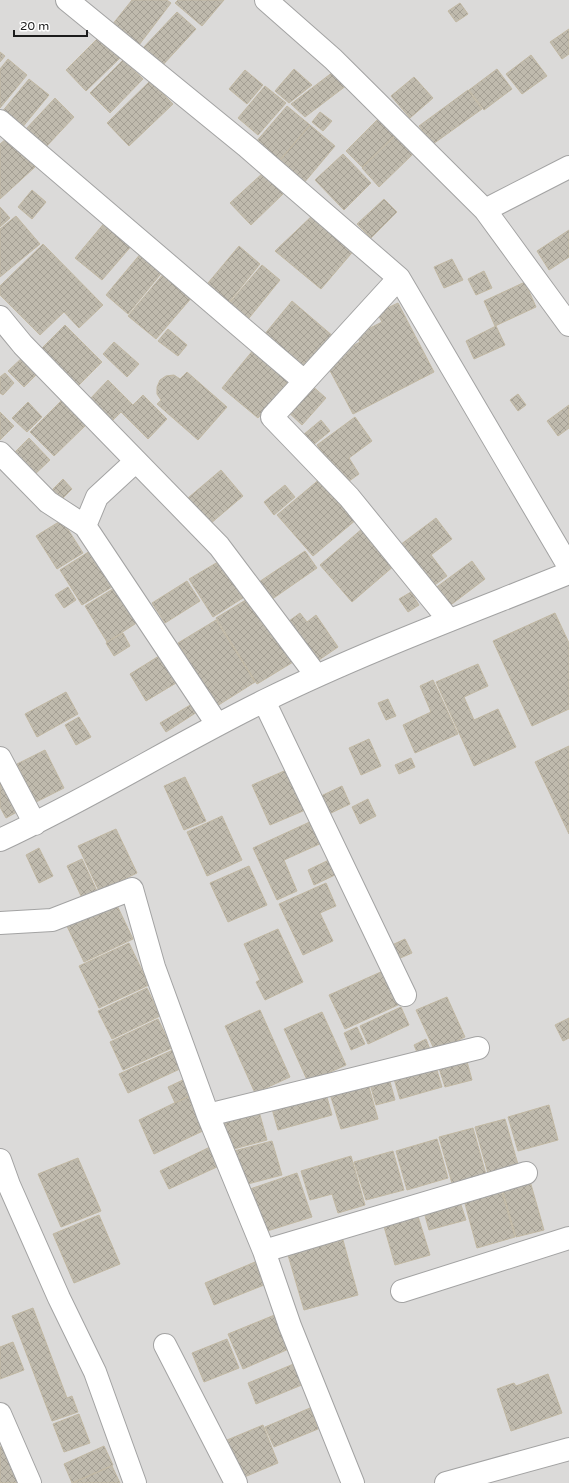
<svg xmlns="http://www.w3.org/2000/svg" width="569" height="1483" font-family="'Varela Round',sans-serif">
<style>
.residential{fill:#dbdad9}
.building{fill:url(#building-cross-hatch);stroke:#c1b8a3}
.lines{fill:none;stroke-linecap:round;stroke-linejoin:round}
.minor-casing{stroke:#a3a3a3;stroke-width:24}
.minor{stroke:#fff;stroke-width:22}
</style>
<defs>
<pattern id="building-cross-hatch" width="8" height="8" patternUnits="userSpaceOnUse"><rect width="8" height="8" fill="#bfbaad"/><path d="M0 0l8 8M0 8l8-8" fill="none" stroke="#a49f94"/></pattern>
</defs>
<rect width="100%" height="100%" fill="#efeee1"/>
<path class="residential" d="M 0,0 L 569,0 L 569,1483 L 0,1483 Z"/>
<path class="building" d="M 132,0 L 167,0 L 171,3 L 139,45 L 112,25 Z
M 178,0 L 224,0 L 202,26 L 175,3 Z
M 460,3 L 468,14 L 456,22 L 448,11 Z
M 177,12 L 196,29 L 161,67 L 142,49 Z
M 569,29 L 569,54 L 562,59 L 550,42 Z
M 100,36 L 121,57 L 86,91 L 66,70 Z
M 0,52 L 5,56 L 0,62 Z
M 531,55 L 547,76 L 522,94 L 506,74 Z
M 8,59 L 27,75 L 0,108 L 0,69 Z
M 123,60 L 143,79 L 110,113 L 90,93 Z
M 294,69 L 312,85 L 289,103 L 275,91 Z
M 497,69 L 512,89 L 484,110 L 469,90 Z
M 245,70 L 263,85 L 247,104 L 229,89 Z
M 333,72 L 347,85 L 305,117 L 291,104 Z
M 414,77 L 433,98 L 410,118 L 391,96 Z
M 29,79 L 49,95 L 21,129 L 1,113 Z
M 150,81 L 173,104 L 129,146 L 107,123 Z
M 265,86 L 286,103 L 258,135 L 238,118 Z
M 468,90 L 482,109 L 433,144 L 419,126 Z
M 55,98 L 74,117 L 44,149 L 25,130 Z
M 287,106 L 310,125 L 278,162 L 255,143 Z
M 320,112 L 332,121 L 323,131 L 312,122 Z
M 380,117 L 396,134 L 362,167 L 346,151 Z
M 310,125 L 335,146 L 303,184 L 278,163 Z
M 397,134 L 415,152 L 379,187 L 362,168 Z
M 7,138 L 35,167 L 0,199 L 0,144 Z
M 343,154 L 371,183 L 344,210 L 315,180 Z
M 264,172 L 284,193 L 251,225 L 230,203 Z
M 32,190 L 46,202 L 32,219 L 18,207 Z
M 384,199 L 397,212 L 371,238 L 357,224 Z
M 0,207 L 10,218 L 0,227 Z
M 314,214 L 356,248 L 321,289 L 275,251 Z
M 16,216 L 40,244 L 0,277 L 0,229 Z
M 106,221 L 133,244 L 102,280 L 75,258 Z
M 569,230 L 569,257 L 549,270 L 537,251 Z
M 43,244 L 103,305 L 79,328 L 64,312 L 40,335 L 0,295 L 0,286 Z
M 239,246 L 260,264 L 225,307 L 203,289 Z
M 142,252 L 164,270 L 128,314 L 106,295 Z
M 452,259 L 463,280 L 444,288 L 434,267 Z
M 262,265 L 280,280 L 245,323 L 226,307 Z
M 484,271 L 492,288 L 476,295 L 468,279 Z
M 165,272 L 193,296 L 156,339 L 128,316 Z
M 525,282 L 536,307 L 495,326 L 484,301 Z
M 292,301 L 334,337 L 306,371 L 264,335 Z
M 398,303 L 434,372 L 353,414 L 327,365 L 342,357 L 339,353 L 360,342 L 356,335 L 382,322 L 377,313 Z
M 65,325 L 102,362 L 76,388 L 39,351 Z
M 496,326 L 505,345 L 474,359 L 466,341 Z
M 168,329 L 187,345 L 178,356 L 158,341 Z
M 114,342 L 139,364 L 127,377 L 103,354 Z
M 254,349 L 290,379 L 258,418 L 222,388 Z
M 24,356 L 39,372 L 24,387 L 8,371 Z
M 187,372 L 227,407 L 198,440 L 157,404 L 161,400 L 157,394 L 157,387 L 160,380 L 166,376 L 174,375 L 180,379 Z
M 5,373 L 14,383 L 3,395 L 0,393 L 0,377 Z
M 108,380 L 133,405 L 143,395 L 167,419 L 148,439 L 121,412 L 112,421 L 90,399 Z
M 310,384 L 326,398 L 302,425 L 286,410 Z
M 518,394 L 526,405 L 518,411 L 510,400 Z
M 63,399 L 87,424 L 54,456 L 30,432 Z
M 28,402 L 42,417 L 27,432 L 12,418 Z
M 569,405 L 569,428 L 558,436 L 547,421 Z
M 0,412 L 14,426 L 0,440 Z
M 355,417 L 372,441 L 349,458 L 359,474 L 345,484 L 317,445 Z
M 321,420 L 330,431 L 312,446 L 303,435 Z
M 29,438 L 50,460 L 33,476 L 12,455 Z
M 221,470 L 243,496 L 210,524 L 188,498 Z
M 321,478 L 357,519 L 313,556 L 277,515 Z
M 63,479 L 72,489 L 61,500 L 52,490 Z
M 285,485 L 295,497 L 274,515 L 264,502 Z
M 436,518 L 452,539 L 431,555 L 447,576 L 432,587 L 400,545 Z
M 62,520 L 83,553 L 57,569 L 36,536 Z
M 363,528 L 395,565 L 352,602 L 320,565 Z
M 90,551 L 112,587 L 82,605 L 60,570 Z
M 305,551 L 317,568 L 268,602 L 256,584 Z
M 223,559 L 246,596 L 213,617 L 189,579 Z
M 472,561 L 485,579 L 448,607 L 434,589 Z
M 187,581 L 200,601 L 165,623 L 152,603 Z
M 68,587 L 76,600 L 64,608 L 55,595 Z
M 116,587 L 138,622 L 107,642 L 85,606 Z
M 411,592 L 419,605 L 408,612 L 399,599 Z
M 249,598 L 298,659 L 257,684 L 216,618 Z
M 300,613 L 307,622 L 316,615 L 338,647 L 313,664 L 285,624 Z
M 555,613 L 569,643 L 569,709 L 532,726 L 493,641 Z
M 216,620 L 255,682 L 217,706 L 178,643 Z
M 123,633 L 130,646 L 114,656 L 106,643 Z
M 159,656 L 176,683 L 146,701 L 130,674 Z
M 478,664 L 488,686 L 464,697 L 474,720 L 498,709 L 516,747 L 474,766 L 436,682 Z
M 433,680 L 458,734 L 415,753 L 403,725 L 431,712 L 420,686 Z
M 66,692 L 78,714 L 37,737 L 25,714 Z
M 388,699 L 396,716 L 386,720 L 378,703 Z
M 192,704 L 197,712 L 166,732 L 160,723 Z
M 79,717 L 91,737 L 76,745 L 65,725 Z
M 369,739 L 381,766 L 361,775 L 349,748 Z
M 569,746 L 569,834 L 535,762 Z
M 45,750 L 64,788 L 36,802 L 17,764 Z
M 411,758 L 415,767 L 399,774 L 395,765 Z
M 291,768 L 310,808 L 270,825 L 252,785 Z
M 185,777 L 206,821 L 184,830 L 164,786 Z
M 0,778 L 17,812 L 6,818 L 0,807 Z
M 342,786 L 350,804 L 329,814 L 321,796 Z
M 368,799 L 376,816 L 360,824 L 352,807 Z
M 222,816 L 242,860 L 207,876 L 187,832 Z
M 314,820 L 324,842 L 284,860 L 297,891 L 277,900 L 253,848 Z
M 116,829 L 137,873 L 99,891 L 78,846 Z
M 39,848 L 53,876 L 39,883 L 26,855 Z
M 333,858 L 339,873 L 314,885 L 308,870 Z
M 82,859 L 97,891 L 82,898 L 67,866 Z
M 249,866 L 267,905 L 228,922 L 210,883 Z
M 326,883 L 336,906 L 320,913 L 333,941 L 303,955 L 279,904 Z
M 114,899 L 133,939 L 84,962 L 65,922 Z
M 278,929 L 303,982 L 265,1000 L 256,982 L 260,980 L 244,944 Z
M 405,939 L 412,953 L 398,959 L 392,945 Z
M 129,943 L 149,985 L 99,1008 L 79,966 Z
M 383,971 L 398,1005 L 345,1029 L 329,995 Z
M 147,988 L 160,1016 L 112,1039 L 98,1011 Z
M 447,997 L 465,1037 L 435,1051 L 416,1010 Z
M 401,1007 L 409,1025 L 368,1044 L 360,1026 Z
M 260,1010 L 290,1077 L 255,1093 L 225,1026 Z
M 322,1012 L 346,1065 L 308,1082 L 284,1029 Z
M 569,1018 L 569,1038 L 563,1041 L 555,1025 Z
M 158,1019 L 172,1048 L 123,1070 L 110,1042 Z
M 357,1027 L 365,1044 L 351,1050 L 344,1033 Z
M 426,1039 L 431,1052 L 419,1057 L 414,1045 Z
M 173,1050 L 182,1068 L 128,1093 L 119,1074 Z
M 466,1058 L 472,1080 L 445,1087 L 438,1065 Z
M 436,1067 L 442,1087 L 400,1099 L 394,1079 Z
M 389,1078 L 395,1100 L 376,1105 L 370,1084 Z
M 185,1079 L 192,1095 L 175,1103 L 168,1087 Z
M 367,1080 L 378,1119 L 341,1129 L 329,1091 Z
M 326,1094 L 332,1115 L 278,1130 L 272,1109 Z
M 191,1095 L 207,1129 L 154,1154 L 139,1120 Z
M 549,1105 L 558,1140 L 518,1151 L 508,1117 Z
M 258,1108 L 267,1140 L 230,1150 L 221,1119 Z
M 505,1119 L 519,1168 L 489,1177 L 475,1127 Z
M 473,1128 L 487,1178 L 453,1187 L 439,1137 Z
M 437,1139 L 448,1178 L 407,1190 L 396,1151 Z
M 272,1141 L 282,1175 L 244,1185 L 234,1151 Z
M 210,1147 L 219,1166 L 169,1189 L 160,1171 Z
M 393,1151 L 404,1190 L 366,1200 L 354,1162 Z
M 351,1156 L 365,1205 L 338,1213 L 332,1194 L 310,1200 L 301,1171 Z
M 78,1158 L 101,1211 L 61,1227 L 38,1174 Z
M 297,1173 L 312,1217 L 264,1232 L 250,1189 Z
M 530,1181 L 544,1230 L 516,1237 L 502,1189 Z
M 501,1189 L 515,1237 L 477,1248 L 464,1200 Z
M 460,1202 L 466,1220 L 429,1230 L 424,1212 Z
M 417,1213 L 430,1255 L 395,1265 L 383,1223 Z
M 99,1215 L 120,1264 L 74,1283 L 53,1234 Z
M 343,1240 L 358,1295 L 304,1310 L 288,1255 Z
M 255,1262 L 264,1285 L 214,1305 L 205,1283 Z
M 33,1308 L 67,1398 L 72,1396 L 78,1412 L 52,1421 L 12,1316 Z
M 277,1314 L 291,1348 L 243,1369 L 228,1334 Z
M 227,1339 L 239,1368 L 204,1382 L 192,1353 Z
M 13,1342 L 24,1370 L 0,1379 L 0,1347 Z
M 296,1363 L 304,1384 L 256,1404 L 248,1383 Z
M 548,1374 L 562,1413 L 511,1431 L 497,1389 L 514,1383 L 516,1386 Z
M 310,1408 L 318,1429 L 274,1447 L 265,1427 Z
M 79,1414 L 90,1443 L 64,1452 L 53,1424 Z
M 263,1425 L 278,1463 L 242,1478 L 227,1440 Z
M 7,1444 L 22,1483 L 0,1483 L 0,1447 Z
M 104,1446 L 113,1465 L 72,1483 L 64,1464 Z
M 112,1466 L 120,1483 L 73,1483 Z"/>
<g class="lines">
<g class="minor-casing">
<path id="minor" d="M 67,0 L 246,146 L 399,278 L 569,567
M 266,0 L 333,59 L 485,210 L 569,325
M 0,121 L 304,381
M 485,210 L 569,167
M 399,278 L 272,417 L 349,497 L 449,620
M 0,317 L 23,345 L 219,546 L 316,675
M 0,453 L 48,502 L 85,526 L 217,724
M 85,526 L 97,497 L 136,461
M 264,701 L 405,995
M 0,758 L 35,824
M 0,840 C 91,798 176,744 266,700 C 364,652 467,614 569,573
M 0,923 L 52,920 L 132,889 L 154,967 L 208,1115 L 264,1251 L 290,1326 L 353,1483
M 208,1115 L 478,1048
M 0,1160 L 9,1185 L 59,1298 L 95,1372 L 135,1483
M 264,1251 L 526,1173
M 402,1291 L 569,1238
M 165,1345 L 236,1483
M 0,1414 L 30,1483
M 446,1483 L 569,1449"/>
</g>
<use href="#minor" class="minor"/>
</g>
<path d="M14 30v6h73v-6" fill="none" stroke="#1c1c1c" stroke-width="2"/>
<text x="20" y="30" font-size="12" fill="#1c1c1c" stroke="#ffffff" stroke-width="3" paint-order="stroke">20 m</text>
</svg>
